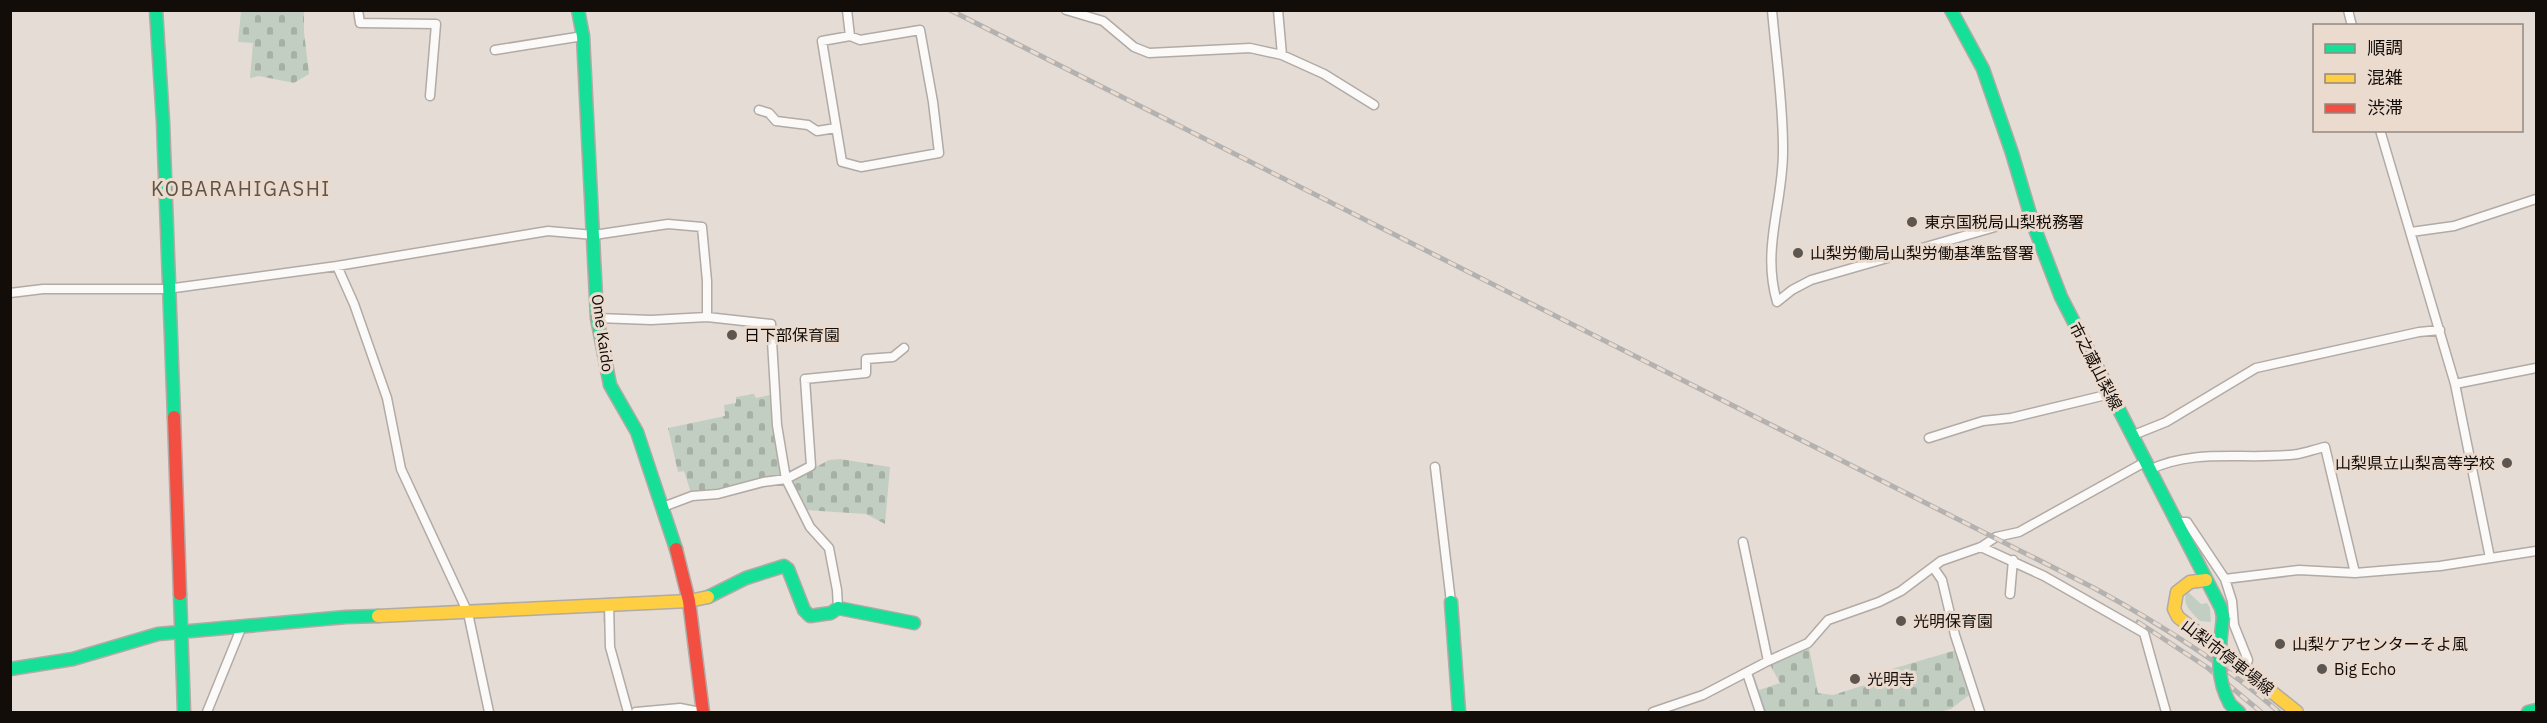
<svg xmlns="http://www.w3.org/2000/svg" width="2547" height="723" font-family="'IBM Plex Sans','Noto Sans JP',sans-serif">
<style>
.green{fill:#c2cec2}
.cemetery{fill:url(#cemetery-stones)}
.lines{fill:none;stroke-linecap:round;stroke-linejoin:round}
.stream{stroke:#b1c5cf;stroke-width:3}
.street-casing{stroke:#b1aaa5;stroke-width:11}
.fast-casing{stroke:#b1aaa5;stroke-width:15}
.slow-casing{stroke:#b1aaa5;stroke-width:15}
.jam-casing{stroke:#b1aaa5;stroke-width:15}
.street{stroke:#fbfaf9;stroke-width:8}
.fast{stroke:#16e098;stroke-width:12}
.slow{stroke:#ffcf43;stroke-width:12}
.jam{stroke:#f24e42;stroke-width:12}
.rail-casing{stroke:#b4b2b0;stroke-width:5}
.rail{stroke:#ebdbcf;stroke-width:3;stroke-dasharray:9;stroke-linecap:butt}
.fast-bridge-casing{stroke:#b1aaa5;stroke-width:15;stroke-linecap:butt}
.fast-bridge{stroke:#16e098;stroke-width:12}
.poi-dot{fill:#5c5550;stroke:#ebdbcf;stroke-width:2}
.labels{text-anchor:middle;stroke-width:6;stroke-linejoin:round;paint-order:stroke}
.poi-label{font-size:16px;fill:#120d09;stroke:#ebdbcf;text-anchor:start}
.street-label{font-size:16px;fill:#120d09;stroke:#ebdbcf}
.quarter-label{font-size:20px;letter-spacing:1.5px;fill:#605348;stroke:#ebdbcf}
</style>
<defs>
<pattern id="cemetery-stones" width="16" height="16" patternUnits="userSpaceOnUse" patternTransform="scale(1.5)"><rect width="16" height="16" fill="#c2cec2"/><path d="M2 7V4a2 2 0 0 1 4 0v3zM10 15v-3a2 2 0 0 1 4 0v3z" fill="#a6b0a5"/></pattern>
</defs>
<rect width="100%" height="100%" fill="#e5dcd5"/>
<path class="green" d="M 2187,591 L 2201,604 L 2207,603 L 2210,608 L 2211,622 L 2200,621 C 2191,611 2181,605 2187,591 Z"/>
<path class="cemetery" d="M 241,11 L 304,11 L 304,32 L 309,74 L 294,83 L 259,76 L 250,78 L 253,43 L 238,42 Z
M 754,394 L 756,398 L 775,394 L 787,474 L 692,496 L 684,471 L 678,472 L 668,428 L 725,416 L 724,405 L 736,403 L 736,397 Z
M 840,459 L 890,467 L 885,524 L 866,514 L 805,510 L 792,480 L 829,460 Z
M 1808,643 L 1818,693 L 1833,695 L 1868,684 L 1878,673 L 1960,649 L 1973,692 L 1951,709 L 1939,712 L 1760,712 L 1753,692 L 1780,683 L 1768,661 Z"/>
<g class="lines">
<path class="stream" d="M 605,609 L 605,622
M 1752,675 L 1765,712"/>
<g class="street-casing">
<path id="street" d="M 358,10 L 360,23 L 436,24 L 430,96
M 847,10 L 850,36
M 1066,10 L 1103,21 L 1134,47 L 1149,53 L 1250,48 L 1282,55 L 1324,74 L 1374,105
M 1278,10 L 1282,55
M 1772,10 C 1776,56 1783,102 1783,148 C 1784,202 1761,247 1777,302 L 1792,290 L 1811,280 L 2016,221
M 2348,10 L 2352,26
M 920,30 L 933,102 L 939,153 L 861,167 L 842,162 L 822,41 L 850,36 L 860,40 Z
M 495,50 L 583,36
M 759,110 L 769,113 L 776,121 L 808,125 L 817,131 L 836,128
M 2380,130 L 2455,384 L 2490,558
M 2411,232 L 2454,226 L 2536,199
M 337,266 L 354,304 L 387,398 L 401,469 L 468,613 L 489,712
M 10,293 L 43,289 L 167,289 L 337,266 L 548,231 L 594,235 L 668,224 L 702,227 L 707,281 L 707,317
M 597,318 L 651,320 L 707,317 L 771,324 L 777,425 L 786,479 L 810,527 L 829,548 L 837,590 L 838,608
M 2455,384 L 2536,368
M 2131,436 L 2166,422 L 2256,368 L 2419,332 L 2440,330
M 1929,438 L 1983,421 L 2011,418 L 2110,394
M 1435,467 L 1451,602
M 2149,470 C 2196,447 2248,461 2298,454 C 2307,452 2316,449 2325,447 L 2355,573
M 663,507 L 692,496 L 718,494 L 763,482 L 786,479 L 811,466 L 805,379 L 866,373 L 866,359 L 893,357 L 904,348
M 2176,522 L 2187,522 L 2225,579 L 2232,601 L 2234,625 L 2248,660 L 2245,669
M 1743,542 L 1768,661
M 1981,547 L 2044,576 L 2144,633 L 2166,712
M 1933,567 L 1942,580 L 1955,635 L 1980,712
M 2225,579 L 2299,570 L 2355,573 L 2440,566 L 2536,551
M 2010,594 L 2013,560
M 609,603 L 610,647 L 628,712
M 1747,673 L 1760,712
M 207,712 L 242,626
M 636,712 L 680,708 L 700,712
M 1653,712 L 1703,695 L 1768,661 L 1808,643 L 1828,620 L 1879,602 L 1901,591 L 1941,561 L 1981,547 L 1996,537 L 2019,532 L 2145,462"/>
</g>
<g class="fast-casing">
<path id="fast" d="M 156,10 L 163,122 L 174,417
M 578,10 L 583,36 L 597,318 L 610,385 L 637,432 L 676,549
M 1951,10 L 1983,69 L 2012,153 L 2033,224 L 2061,297 L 2221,608 L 2223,617
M 180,594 L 184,712
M 708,597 L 746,578 L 784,566 L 788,569 L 804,610 L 810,616 L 831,613 L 838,608 L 914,623
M 1451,602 L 1459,712
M 10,669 L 73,659 L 158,634 L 346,617 L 378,616
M 2230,704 L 2239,712
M 2528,712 L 2536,710"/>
</g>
<g class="slow-casing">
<path id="slow" d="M 2206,580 L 2190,582 L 2177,592 L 2174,609 L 2178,617 L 2297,712
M 378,616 L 689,601 L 708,597"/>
</g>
<g class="jam-casing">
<path id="jam" d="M 174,417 L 180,594
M 676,549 L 689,601 L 703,712"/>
</g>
<use href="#street" class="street"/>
<use href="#fast" class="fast"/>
<use href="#slow" class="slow"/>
<use href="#jam" class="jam"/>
<g class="rail-casing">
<path id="rail" d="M 950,10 L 2094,588 C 2160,624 2223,663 2279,712
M 2138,622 L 2208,668 L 2261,712"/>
</g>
<use href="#rail" class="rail"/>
<g class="fast-bridge-casing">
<path id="fast-bridge" d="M 2223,617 C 2220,647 2214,676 2230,704"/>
</g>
<use href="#fast-bridge" class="fast-bridge"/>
</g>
<g class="poi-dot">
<circle cx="1912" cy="222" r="6"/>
<circle cx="1798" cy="253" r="6"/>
<circle cx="732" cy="335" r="6"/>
<circle cx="2507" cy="463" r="6"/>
<circle cx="1901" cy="621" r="6"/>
<circle cx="2280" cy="644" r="6"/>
<circle cx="2322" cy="669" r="6"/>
<circle cx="1855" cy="679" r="6"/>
</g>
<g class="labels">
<g class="poi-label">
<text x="1924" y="228">東京国税局山梨税務署</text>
<text x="1810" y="259">山梨労働局山梨労働基準監督署</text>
<text x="744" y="341">日下部保育園</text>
<text x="2495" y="469" text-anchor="end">山梨県立山梨高等学校</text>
<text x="1913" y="627">光明保育園</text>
<text x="2292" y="650">山梨ケアセンターそよ風</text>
<text x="2334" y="675">Big Echo</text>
<text x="1867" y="685">光明寺</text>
</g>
<g class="street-label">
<text transform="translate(603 333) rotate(82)" y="6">Ome Kaido</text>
<text transform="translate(2096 366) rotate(63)" y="6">市之蔵山梨線</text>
<text transform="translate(2228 657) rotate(38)" y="6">山梨市停車場線</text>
</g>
<g class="quarter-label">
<text x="241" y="196">KOBARAHIGASHI</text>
</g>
</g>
<rect width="2547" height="723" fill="none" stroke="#120d09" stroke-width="24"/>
<rect x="2313" y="24" width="210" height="108" fill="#ebdbcf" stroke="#948980" stroke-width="1.5"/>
<rect x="2325" y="44" width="30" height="9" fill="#16e098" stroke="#948980" stroke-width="1.5"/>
<text x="2367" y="54" font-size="18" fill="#120d09">順調</text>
<rect x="2325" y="74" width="30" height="9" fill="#ffcf43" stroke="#948980" stroke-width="1.5"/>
<text x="2367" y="84" font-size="18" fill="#120d09">混雑</text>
<rect x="2325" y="104" width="30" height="9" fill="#f24e42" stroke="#948980" stroke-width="1.5"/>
<text x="2367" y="114" font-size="18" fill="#120d09">渋滞</text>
</svg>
